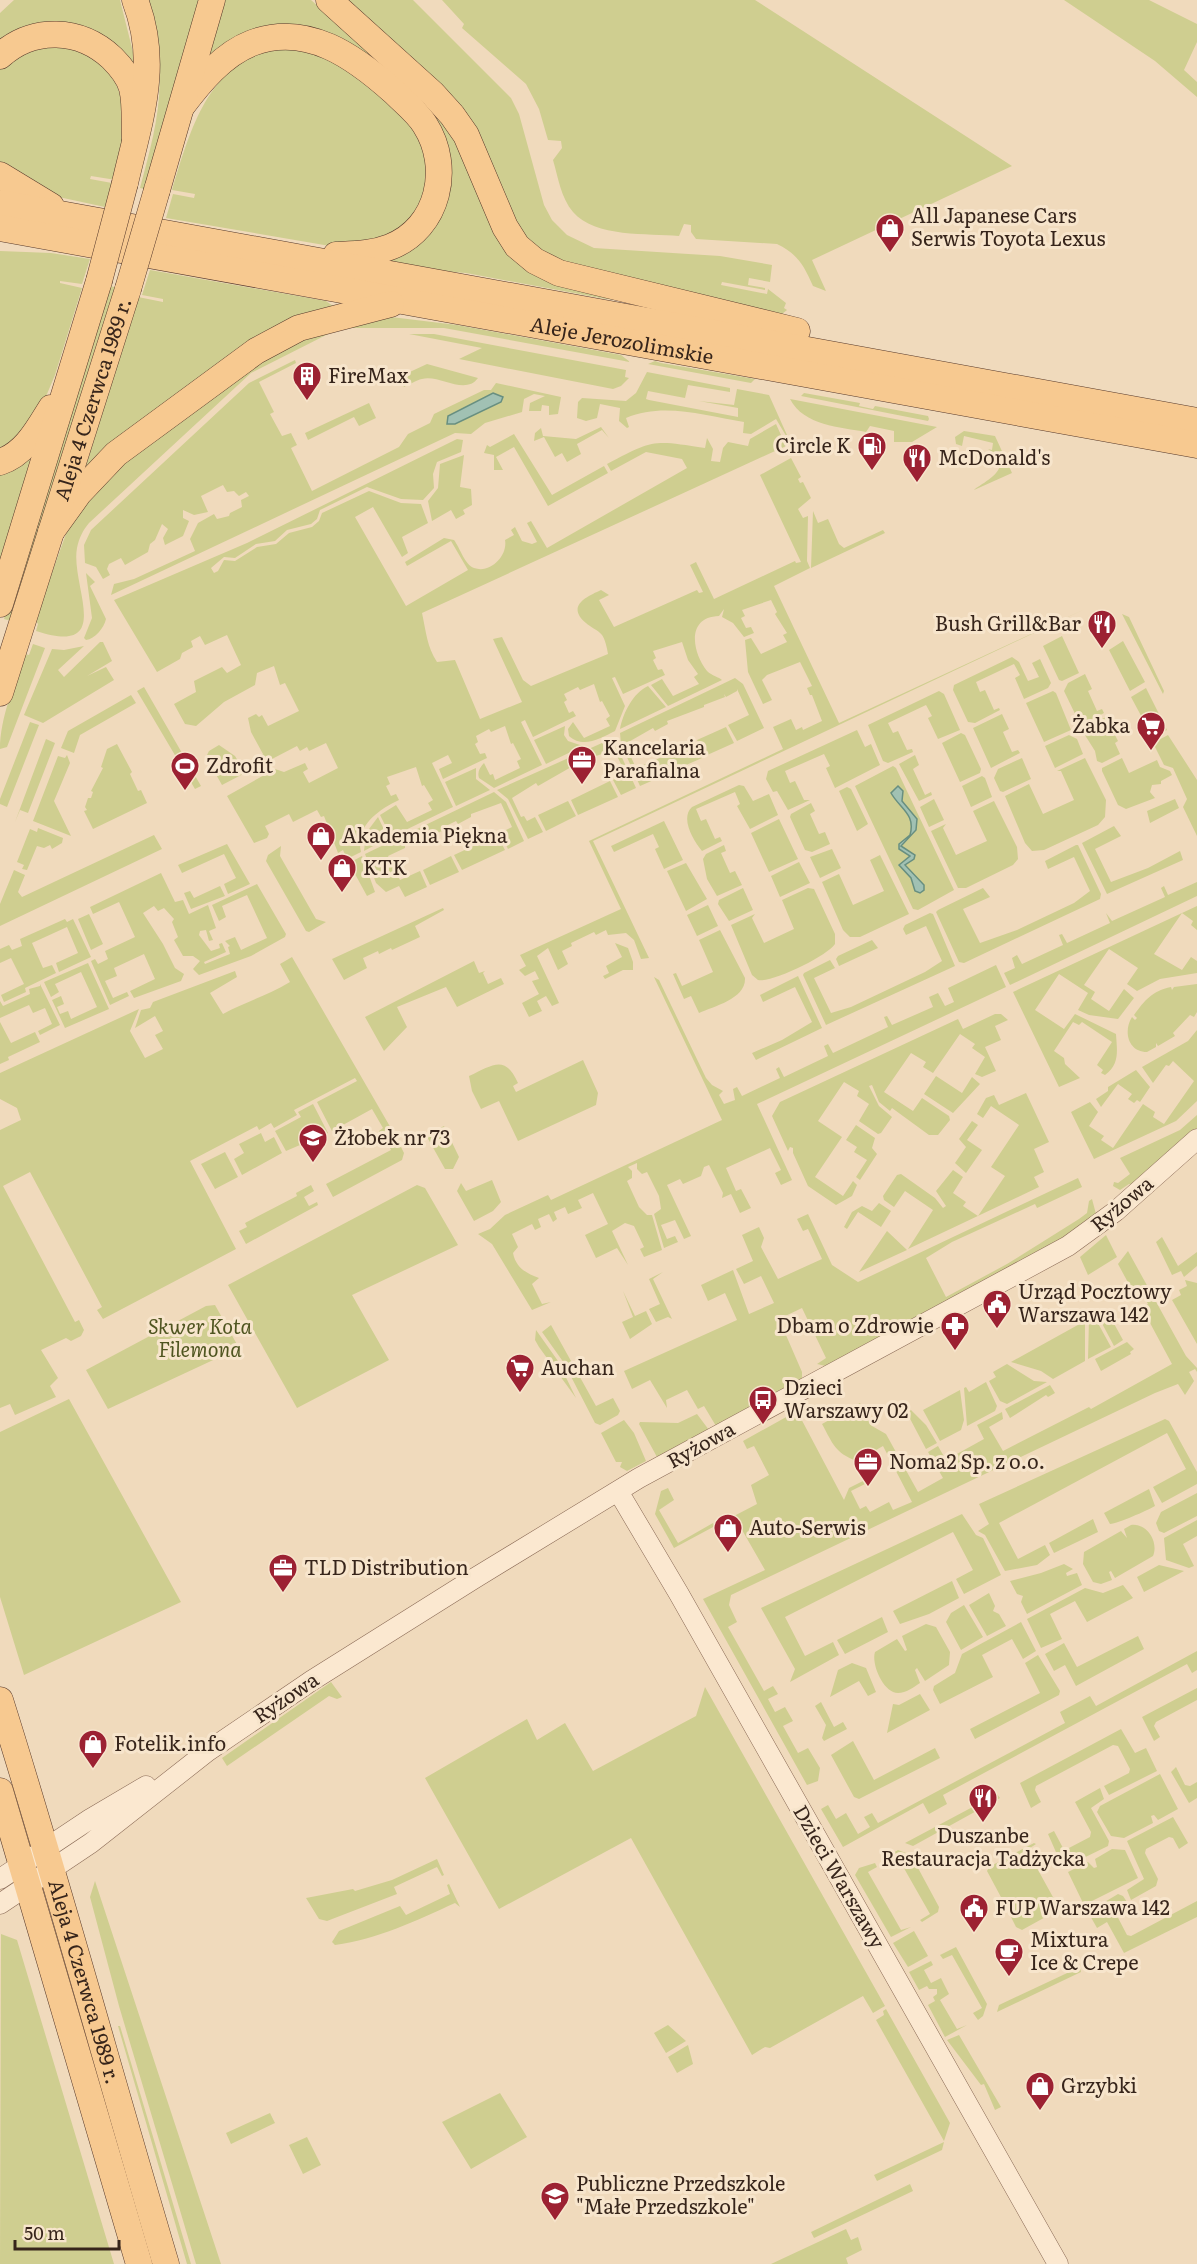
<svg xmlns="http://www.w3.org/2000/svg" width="1197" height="2264" font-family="Literata,serif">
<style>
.green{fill:#cfce90}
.water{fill:#a1c1b3;stroke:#688f80;stroke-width:1.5}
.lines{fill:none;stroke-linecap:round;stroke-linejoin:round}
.minor-casing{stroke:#896955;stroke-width:21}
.major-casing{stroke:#56382a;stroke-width:27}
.minor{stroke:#fbe8d0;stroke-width:20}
.major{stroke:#f7c990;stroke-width:26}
.major-bridge-casing{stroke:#56382a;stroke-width:27;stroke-linecap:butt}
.major-bridge{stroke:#f7c990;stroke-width:26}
.labels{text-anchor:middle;stroke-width:6;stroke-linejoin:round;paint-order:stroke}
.poi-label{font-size:20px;fill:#37251b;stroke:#f7e5cc;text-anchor:start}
.street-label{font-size:20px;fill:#37251b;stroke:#f7e5cc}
.park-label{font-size:20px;font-style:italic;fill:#4f5520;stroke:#f7e5cc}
</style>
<rect width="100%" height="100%" fill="#f0dabc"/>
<path class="green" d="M 14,0 L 120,0 L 138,72 L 106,42 L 0,41 L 0,13 Z
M 146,0 L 203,0 L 145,189 L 140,188 C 151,146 164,104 158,59 C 156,40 150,20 146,0 Z
M 223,0 L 311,0 L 424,100 L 457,138 L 496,229 L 651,303 L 606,299 L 466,273 L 381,266 L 400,251 L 444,147 L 311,33 L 201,68 Z
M 340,0 L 413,0 L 511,98 L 519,114 L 544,205 L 552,220 L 567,235 L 594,248 L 720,256 L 772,265 L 770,282 L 749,278 L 748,285 L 765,288 L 765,290 L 722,282 L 721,285 L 767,294 L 768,289 L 786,303 L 784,308 L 787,310 L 782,314 L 623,282 L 541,254 L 517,228 L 485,153 Z
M 442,0 L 755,0 L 1012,166 L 812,260 L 826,291 L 813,286 C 804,266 798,254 777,244 L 696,239 L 691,232 L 691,225 L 684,224 L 679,236 C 648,233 595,238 573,212 C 561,198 558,177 553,160 L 562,148 L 561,141 L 548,140 L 539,109 L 526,84 L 462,28 L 464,24 Z
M 1064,0 L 1149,0 L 1197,24 L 1197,42 L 1184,70 L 1197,82 L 1197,97 L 1155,61 Z
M 40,43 C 54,45 78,45 90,53 C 134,83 125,135 116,180 L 91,176 L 90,179 L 112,183 L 105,207 L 54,196 L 0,165 L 0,63 Z
M 299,48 L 347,67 L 416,129 L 430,158 L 420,213 L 381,241 L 330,246 L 166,218 L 173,194 L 194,198 L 195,194 L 172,190 C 187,141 204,74 258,54 C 271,49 285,49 299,48 Z
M 0,251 L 51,253 L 90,259 L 82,284 L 60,281 L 60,283 L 82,288 L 55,375 L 39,413 L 0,454 Z
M 150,270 L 326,301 L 333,306 L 85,469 L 138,297 L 163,302 L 163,299 L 142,295 Z
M 108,286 L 115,287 L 11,621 L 4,619 Z
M 391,317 L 457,325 L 621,355 L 630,362 L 444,328 L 343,328 L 334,331 L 251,373 L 89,523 C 83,530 79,538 77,548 C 70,585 116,657 36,631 L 38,624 L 35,620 L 67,531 L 102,479 L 273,349 L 375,318 Z
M 409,334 L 434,334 L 626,370 L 625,377 L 629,378 L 621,386 L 613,389 L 459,359 L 482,348 Z
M 295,360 L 296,363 L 259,382 L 274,412 L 270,414 L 282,436 L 291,433 L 297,445 L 291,448 L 312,491 L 399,447 L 408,434 L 430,423 L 434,414 L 484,390 L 491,390 L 496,383 L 561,397 L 558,414 L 549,415 L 549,406 L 542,405 L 541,411 L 529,411 L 530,403 L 545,396 L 534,394 L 524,399 L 522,412 L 485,423 L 471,434 L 455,433 L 111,595 L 114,584 L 134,579 L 195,551 L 190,539 L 198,523 L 214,514 L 217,519 L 229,516 L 230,513 L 242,507 L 241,500 L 249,496 L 246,492 L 239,496 L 234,491 L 227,492 L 223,485 L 201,496 L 208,512 L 194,515 L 183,510 L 183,518 L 189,521 L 183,536 L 165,545 L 163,538 L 168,529 L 162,524 L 155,540 L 150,544 L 148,552 L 125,565 L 121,558 L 109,564 L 107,569 L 110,575 L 103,579 L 96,567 L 85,563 L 84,545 L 91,530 L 249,383 Z
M 655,361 L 661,363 L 755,379 L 751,383 L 648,364 Z
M 427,364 L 478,378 C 465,396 439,374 422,379 C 416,380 409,385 404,387 L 399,377 Z
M 647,372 L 730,388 L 730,392 L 688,385 L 685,398 L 648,391 L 646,399 L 649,400 L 738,417 L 738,408 L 699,401 L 734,405 L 737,389 L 769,395 L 791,444 L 776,419 L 751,434 L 743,433 L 744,422 C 705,416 664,402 626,418 L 629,427 L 627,428 L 619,421 L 620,408 L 600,404 L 597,418 L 586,421 L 577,418 L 578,402 L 582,398 L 626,401 L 636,393 Z
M 804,393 L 860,403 L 859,406 L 873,409 L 875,406 L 928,416 L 929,419 L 928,421 L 801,396 Z
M 790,399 L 937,427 L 912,442 L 894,442 L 894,431 L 870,426 L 866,432 C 840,427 804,426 790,399 Z
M 369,403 L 376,418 L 359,426 L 354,417 L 308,440 L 305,433 Z
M 776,424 L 786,446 L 422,613 C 426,631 427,647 437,662 L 455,660 L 480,719 L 522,702 L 493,639 L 502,637 L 523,680 L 531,686 L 608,654 C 607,648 605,639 602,635 C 598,630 590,627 586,623 C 566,606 586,597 601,590 L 609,595 L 599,600 L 614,627 L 697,590 L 699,593 L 703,592 L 690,565 L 696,562 L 714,599 L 795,561 L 796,563 L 801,562 L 760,475 L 791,458 L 801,477 L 798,479 L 800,483 L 803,482 L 811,498 L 798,509 L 803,518 L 808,516 L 807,561 L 810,568 L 774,586 L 839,723 L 1085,609 L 593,841 L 649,958 L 641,959 L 634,940 L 626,933 L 608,935 L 606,930 L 596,935 L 594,932 L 571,943 L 572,946 L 562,951 L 568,964 L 558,970 L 548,948 L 537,956 L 559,1003 L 552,1006 L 546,996 L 537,1001 L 542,1011 L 529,1017 L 522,1003 L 539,994 L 532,981 L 539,979 L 535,971 L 525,976 L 519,970 L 526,966 L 520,955 L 621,909 L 589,841 L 783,749 L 773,727 L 791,719 L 796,730 L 802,727 L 803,730 L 822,721 L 812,695 L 810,695 L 807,688 L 812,686 L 800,662 L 767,675 L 762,680 L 772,700 L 763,704 L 748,672 L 745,640 L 751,638 L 761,654 L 787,642 L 783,635 L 787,633 L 775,614 L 777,612 L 771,600 L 742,610 L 745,616 L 741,618 L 746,628 L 751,627 L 754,633 L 744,637 L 733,623 L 722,617 L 724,609 L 719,616 C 686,617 692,652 707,671 C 712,676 719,677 722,680 L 668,706 L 651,685 L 662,679 L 673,696 L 699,684 L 694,677 L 698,674 L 688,660 L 682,642 L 653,651 L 656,658 L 653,660 L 658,670 L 662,669 L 665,675 L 623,694 L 615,677 L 612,678 L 625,706 L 615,731 C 601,738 583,749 569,736 L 568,729 L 573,722 L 584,738 L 610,726 L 606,719 L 610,716 L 602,701 L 600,702 L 594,684 L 580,690 L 578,687 L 564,694 L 567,700 L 564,702 L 569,713 L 573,711 L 576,716 L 533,737 L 525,720 L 521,722 L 542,765 L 494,788 L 479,778 C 477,772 480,767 484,763 L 490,775 L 493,774 L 495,780 L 520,768 L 517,761 L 521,759 L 513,743 L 511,744 L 505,726 L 491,732 L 489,729 L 476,736 L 478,742 L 475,744 L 480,754 L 485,753 L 487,758 L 443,779 L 439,769 L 452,763 L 448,755 L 432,763 L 453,807 L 391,837 L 380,815 L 396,805 L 407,822 L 432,810 L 428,803 L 433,800 L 424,785 L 422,786 L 416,767 L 387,777 L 390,784 L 386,786 L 391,796 L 396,794 L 399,800 C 378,810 355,826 361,852 L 347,859 L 343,850 L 338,853 L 324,816 L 321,817 L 317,810 L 293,822 L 289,814 L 265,826 L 269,834 L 267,838 L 254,843 L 227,796 L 275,769 L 284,772 L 305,763 L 308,769 L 303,772 L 309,783 L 338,768 L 326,743 L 309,751 L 307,747 L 300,751 L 297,746 L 222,785 L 206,757 L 209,751 L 219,745 L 235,756 L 241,766 L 263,754 L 251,732 L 248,718 L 256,714 L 259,717 L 262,715 L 268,726 L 299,711 L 285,683 L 280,685 L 274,666 L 257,673 L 255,685 L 224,702 L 196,726 L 185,724 L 174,704 L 196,692 L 194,681 L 222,667 L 227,673 L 241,665 L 227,635 L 205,645 L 200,636 L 191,641 L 193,647 L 182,653 L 180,659 L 157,672 L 114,600 L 247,543 L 457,439 L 463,440 L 461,452 L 437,462 L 433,474 L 434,488 L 423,500 L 401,499 L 367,487 L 320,510 L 317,519 L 311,524 L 287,530 L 275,541 L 256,544 L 235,558 L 224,557 L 211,568 L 214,573 L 218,571 L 224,560 L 235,561 L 257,547 L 276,544 L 289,533 L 312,527 L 319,521 L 322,513 L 369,491 L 401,503 L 421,504 L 428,523 L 402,537 L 408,553 L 402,557 L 373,507 L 355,517 L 406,606 L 468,570 L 451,541 L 407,566 L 405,562 L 444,538 L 454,540 C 460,548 465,565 474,568 C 491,574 508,555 505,540 L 514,535 L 511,530 L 515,527 L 522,541 L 532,544 L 537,542 L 527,523 L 531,521 L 547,548 L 687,468 L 682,459 L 646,452 L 611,471 L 607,464 C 654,439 653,440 705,448 L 707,438 L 713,449 L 711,461 L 720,462 L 723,448 L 728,442 L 748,446 L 750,439 Z
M 601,427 L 609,438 L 602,430 L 577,444 L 581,454 L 567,462 L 562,453 L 555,457 L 544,437 L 534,441 L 535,433 L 541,428 L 543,436 L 576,439 Z
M 964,431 L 995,436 L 1012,473 L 974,490 C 981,483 1019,468 988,449 L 992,450 L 993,443 L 964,436 L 962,446 L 956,444 L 955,437 Z
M 514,434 L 552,495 L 604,466 L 608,473 L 548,506 L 514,447 L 496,457 L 503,470 L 494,470 L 494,455 L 484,453 L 487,445 L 490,447 Z
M 36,445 L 0,581 L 0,472 Z
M 464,455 L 460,487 L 471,489 L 472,505 L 463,510 L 465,514 L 456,519 L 451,510 L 432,521 L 428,501 L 438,488 L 440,464 Z
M 813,511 L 818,523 L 828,519 L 839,544 L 844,548 L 883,530 L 885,533 L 811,568 Z
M 86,573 L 95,582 L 90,586 L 106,619 C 104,628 95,639 86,640 L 84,638 L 92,618 Z
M 1122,614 L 1129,617 L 1164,691 L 1163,694 Z
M 1062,636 L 1079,673 L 1062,681 L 1059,680 L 1043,646 Z
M 1123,641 L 1145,682 L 1130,691 L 1109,650 Z
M 100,642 L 103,642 L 112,661 L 87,676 L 106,667 L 114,680 L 43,723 L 24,715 L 52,649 L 64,650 L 84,646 L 58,670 L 64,677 Z
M 33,644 L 45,648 L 7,747 L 0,749 C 0,717 15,684 25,654 L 29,655 Z
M 1012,657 L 1019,662 L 1028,681 L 1039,677 L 1032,663 L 1040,659 L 1051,683 L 1048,688 L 1024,699 L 1015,678 L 1020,675 L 1014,664 L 976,682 L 980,692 L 985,690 L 994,710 L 999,708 L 1000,710 L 975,723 L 968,722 L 953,690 L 954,685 Z
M 1085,674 L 1092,689 L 1088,691 L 1097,711 L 1102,709 L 1104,713 L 1087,722 L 1078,720 L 1064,691 L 1068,683 Z
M 735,678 L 743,684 L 764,728 L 737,741 L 728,725 L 749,715 L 737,689 L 737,691 L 726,697 L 724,694 L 725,697 L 704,705 L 704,707 L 667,721 L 668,724 L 655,731 L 653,728 L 625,744 L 636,768 L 648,763 L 656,779 L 640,786 L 621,744 L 620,733 Z
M 648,686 L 666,707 L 620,729 C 623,713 633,693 648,686 Z
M 144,687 L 201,786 L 195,789 L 137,691 Z
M 1146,688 L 1167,730 L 1153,738 L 1131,697 Z
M 939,691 L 944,694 L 960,730 L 938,739 L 928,718 L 932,716 L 926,705 L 888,723 L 893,733 L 898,731 L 907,750 L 912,749 L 913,752 L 888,763 L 883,761 L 868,725 Z
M 1053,691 L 1056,693 L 1071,730 L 1044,742 L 1026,703 Z
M 131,695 L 136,703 L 80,735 L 74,753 L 61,748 L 68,731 Z
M 1002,714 L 1009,729 L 1003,732 L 1012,752 L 1018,750 L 1020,753 L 991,768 L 973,728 Z
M 1106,717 L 1118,741 L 1115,743 L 1120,754 L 1102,763 L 1097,761 L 1095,751 L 1083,732 L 1084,728 Z
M 30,722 L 39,725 L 7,807 L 0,804 L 0,799 Z
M 565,726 L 564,735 L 568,741 L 583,746 L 546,764 L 534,740 Z
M 726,727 L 734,743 L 705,756 L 697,740 Z
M 857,730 L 865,747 L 871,744 L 880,765 L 835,788 L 826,768 L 830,766 L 824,754 L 785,771 L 790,783 L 795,781 L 804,800 L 810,800 L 788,810 L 777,791 L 773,792 L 766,779 L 768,771 Z
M 961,733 L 965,735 L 981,769 L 980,773 L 960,782 L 942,743 Z
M 1069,735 L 1077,739 L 1083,754 L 1055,768 L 1045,746 Z
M 1168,735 L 1197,780 L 1197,836 L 1183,807 L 1187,799 L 1173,768 L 1164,765 L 1153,743 Z
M 46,739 L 55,743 L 28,813 L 20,810 L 15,822 Z
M 694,742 L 702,758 L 659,777 L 651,762 Z
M 602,743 L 618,749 L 636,788 L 621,795 L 613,780 L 623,775 L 620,770 L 623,768 L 614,750 L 587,759 L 588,762 L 574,768 L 573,766 L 538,786 L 536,783 L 512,798 L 521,817 L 524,816 L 527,821 L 535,817 L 543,832 L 528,839 L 508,799 L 497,790 Z
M 117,744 L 132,772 L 130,774 L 138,791 L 141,790 L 147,803 L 93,829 L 84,811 L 87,810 L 85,807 L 88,798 L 91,798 L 93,792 L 91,791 L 103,768 L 101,767 L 107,749 Z
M 67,755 L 70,763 L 54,801 L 71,836 L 33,821 L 58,756 L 65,758 Z
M 915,755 L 919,765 L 913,769 L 925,795 L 931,792 L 932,795 L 919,801 L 899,764 Z
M 1022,758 L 1031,779 L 1003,792 L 1000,791 L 994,778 L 998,769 Z
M 1085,758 L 1106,800 L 1105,817 L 1098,825 L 1044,850 L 1032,851 L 1025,843 L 1005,796 L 1029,784 L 1043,814 L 1074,800 L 1061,771 L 1057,771 Z
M 1122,758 L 1129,773 L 1157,760 L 1160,767 L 1170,771 L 1172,775 L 1161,781 L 1161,784 L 1152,785 L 1150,792 L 1155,798 L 1126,809 L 1118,805 L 1102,771 L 1102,768 Z
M 893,766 L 896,768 L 954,890 L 918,910 L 913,909 L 855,786 Z
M 476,768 L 476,779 L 490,790 L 456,806 L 445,782 Z
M 982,776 L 985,778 L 992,797 L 971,807 L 962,786 Z
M 610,781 L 618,797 L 578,815 L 571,800 Z
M 739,785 L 744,786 L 753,801 L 769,794 L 778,815 L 750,829 L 737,806 L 740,804 L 735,792 L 696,809 L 701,821 L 706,819 L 715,839 L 720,837 L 722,841 L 702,851 C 693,840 680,818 692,807 Z
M 847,787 L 851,789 L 868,824 L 857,831 L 839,791 Z
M 494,792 L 506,802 L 524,841 L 508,849 L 500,833 L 512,827 L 501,803 L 471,814 L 471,817 L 458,824 L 456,821 L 446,826 L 447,829 L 405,846 L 405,848 L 388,856 L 400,880 L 420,871 L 427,887 L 405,897 L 399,886 L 386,892 L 376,883 L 365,854 Z
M 934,799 L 944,820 L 929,827 L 920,807 Z
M 1175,799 L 1179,808 L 1150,823 L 1147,811 Z
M 568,801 L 576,816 L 546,831 L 538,815 Z
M 994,801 L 1017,847 L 1018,859 L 1013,865 L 966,888 L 958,888 L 931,831 L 946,824 L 943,828 L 956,855 L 987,841 L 973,811 Z
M 811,803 L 815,811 L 810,814 L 819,834 L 825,832 L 830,844 L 812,852 L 805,850 L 790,817 L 791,814 Z
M 378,817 L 388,838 L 364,851 L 366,833 Z
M 779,819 L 798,859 L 769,872 L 751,833 Z
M 664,821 L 683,860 L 664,869 L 655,849 L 659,847 L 653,834 L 614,852 L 611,846 Z
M 1114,826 L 1121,836 L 1095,849 L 1111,882 L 1148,868 L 1180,851 L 1183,860 L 1107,894 L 1082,843 Z
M 38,828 L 63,838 L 62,843 L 52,849 L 50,845 L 44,848 L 37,846 L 27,870 L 22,869 L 24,865 L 17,862 L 30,829 L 37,832 Z
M 154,835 L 162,849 L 0,926 L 0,904 L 14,870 L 25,875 L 18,892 L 22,897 Z
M 497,835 L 505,850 L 462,870 L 454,855 Z
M 227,844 L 250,884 L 228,894 L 224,884 L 236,878 L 224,854 L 182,873 L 178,865 Z
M 724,845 L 726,851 L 721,853 L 730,873 L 735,871 L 742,885 L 717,896 L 707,879 L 703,859 L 706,854 Z
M 1076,845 L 1078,845 L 1101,894 L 1100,899 L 964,963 L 959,962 L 936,912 L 938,910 L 983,888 L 990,897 L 963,909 L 980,943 L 1017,930 L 1074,903 L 1090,891 L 1074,857 L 1048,869 L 1045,861 Z
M 281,846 L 280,856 L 316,919 L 326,922 L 309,932 L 306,931 L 266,861 L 268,855 Z
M 832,849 L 841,868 L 820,878 L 810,857 Z
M 880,855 L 909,914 L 860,937 L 850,937 L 843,930 L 822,882 L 839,874 L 853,905 L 884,891 L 870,860 Z
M 362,856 L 375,892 L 367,896 L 349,863 Z
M 451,856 L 459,872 L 430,885 L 423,870 Z
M 799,862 L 810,883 L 780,897 L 771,876 Z
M 686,863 L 707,899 L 686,911 L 667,871 Z
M 161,873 L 175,902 L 183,900 L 189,914 L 208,905 L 216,928 L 209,931 L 213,940 L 209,941 L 206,930 L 200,931 L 199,935 L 211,951 L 220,948 L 219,944 L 222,943 L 226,952 L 204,962 L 205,964 L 230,954 L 228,947 L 230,946 L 225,941 L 235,937 L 241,950 L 267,938 L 247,895 L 222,906 L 226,917 L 219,921 L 212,905 L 257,884 L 286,934 L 285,937 L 251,956 L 199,975 L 193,969 L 200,961 L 193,956 L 183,956 L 174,940 L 178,937 L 172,922 L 174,919 L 164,908 L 158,911 L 154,906 L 143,913 L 163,944 L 175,968 L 184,974 L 181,981 L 134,998 L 130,991 L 155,979 L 144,954 L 114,968 L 117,976 L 105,981 L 113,998 L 127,992 L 129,996 L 110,1005 L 91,961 L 95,959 L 98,964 L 108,959 L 105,951 L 135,937 L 119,902 L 93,914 L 90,907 Z
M 1197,882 L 1197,896 L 1010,985 L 1004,973 L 1015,968 L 1012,958 L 1017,955 L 1022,964 L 1063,945 L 1059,935 L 1062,934 L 1067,943 L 1110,923 L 1106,913 L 1112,921 L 1165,897 L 1161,888 L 1164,886 L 1168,895 Z
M 220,886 L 225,896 L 191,909 L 184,893 L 190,891 L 194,898 Z
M 743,888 L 753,910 L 729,921 L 718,904 L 719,900 Z
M 808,888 L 814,889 L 835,934 L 835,944 C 827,956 772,983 758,980 L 752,975 L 731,925 L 755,914 L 752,918 L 764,943 L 794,929 L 782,900 Z
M 708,905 L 718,926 L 697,936 L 687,915 Z
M 1197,906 L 1197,930 L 1191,925 L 1193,921 L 1182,913 L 1154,954 L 1182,970 L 1191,957 L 1197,961 L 1197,973 L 1160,979 L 1137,991 L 1127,984 L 1138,968 L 1109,949 L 1084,985 L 1095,992 L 1091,999 L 1109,1011 L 1124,989 L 1134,998 L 1118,1019 L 1089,1015 L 1078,1010 L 1088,993 L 1059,974 L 1035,1010 L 1064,1029 L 1075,1014 L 1116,1034 C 1117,1051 1120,1064 1105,1075 L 1101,1073 L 1103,1070 L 1097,1065 L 1112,1042 L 1082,1022 L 1079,1025 L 1073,1022 L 1054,1051 L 1064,1058 L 1065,1064 L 1080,1078 L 1059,1087 L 1013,992 Z
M 443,908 L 444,910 L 415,926 L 420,937 L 392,950 L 391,948 L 379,954 L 378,951 L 363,958 L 367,968 L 344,980 L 332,959 Z
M 930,913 L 933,914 L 955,966 L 826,1025 L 803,975 L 804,973 L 830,960 L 835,968 L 814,978 L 831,1013 L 851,1007 L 925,972 L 942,961 L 926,926 L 906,935 L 903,929 L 905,925 Z
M 89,914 L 103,944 L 91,950 L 78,919 Z
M 65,919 L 67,922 L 73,919 L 91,957 L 59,972 L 56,963 L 78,953 L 67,927 L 32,943 L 43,968 L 52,965 L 56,973 L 25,988 L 26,992 L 4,1002 L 1,995 L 24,984 L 11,958 L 0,963 L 0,949 L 9,945 L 12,950 L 22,946 L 20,939 Z
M 720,930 L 745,978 C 746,999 714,1006 699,1013 L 691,996 L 684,999 L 673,974 L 676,973 L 682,986 L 713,972 L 699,940 Z
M 872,940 L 878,948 L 839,966 L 836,959 L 838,956 Z
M 615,943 L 628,948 L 633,962 L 633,970 L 623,970 L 605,979 L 603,976 L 609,973 L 606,966 L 622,957 Z
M 292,957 L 392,1130 L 381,1135 L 379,1131 L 383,1128 L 372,1109 L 332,1131 L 317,1102 L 357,1081 L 355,1078 L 294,1110 L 297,1115 L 274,1128 L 271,1123 L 259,1130 L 257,1126 L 190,1161 L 236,1249 L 103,1319 L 97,1310 L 102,1307 L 30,1172 L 3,1186 L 75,1322 L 79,1320 L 84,1330 L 81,1336 L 71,1341 L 66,1338 L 41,1350 L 58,1378 L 50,1386 L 56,1397 L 15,1415 L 10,1404 L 0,1408 L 0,1130 L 21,1120 L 17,1108 L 0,1099 L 0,1073 L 139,1009 L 130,1031 L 145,1058 L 163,1049 L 155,1035 L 163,1031 L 155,1016 L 135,1028 L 141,1010 L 150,1008 L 153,1002 L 235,971 L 237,977 L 210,993 L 223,1014 C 247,1001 267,996 290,982 L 280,964 Z
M 474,961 L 479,973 L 485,971 L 483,973 L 488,984 L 501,978 L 504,984 L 457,1007 L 446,987 L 397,1007 L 407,1027 L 384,1051 L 365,1017 Z
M 88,963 L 109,1009 L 65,1028 L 52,1000 L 61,996 L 64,1004 L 57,1007 L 60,1014 L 68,1011 L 71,1019 L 97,1007 L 81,972 L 55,984 L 59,992 L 51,997 L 44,982 Z
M 996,965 L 1006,987 L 757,1104 L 792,1180 L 781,1185 L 775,1173 L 781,1170 L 770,1148 L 726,1168 L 736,1191 L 741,1189 L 751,1208 L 740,1213 L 731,1194 L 722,1198 L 723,1193 L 709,1165 L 704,1167 L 701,1176 L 683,1184 L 680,1179 L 667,1185 L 691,1236 L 684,1239 L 675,1220 L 661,1225 L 667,1239 L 675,1236 L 678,1242 L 664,1248 L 654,1214 L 661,1209 L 659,1196 L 647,1172 L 642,1174 L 637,1169 L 637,1163 L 628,1167 L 632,1171 L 632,1178 L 627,1181 L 639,1207 L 647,1215 L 652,1215 L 662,1250 L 644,1257 L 640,1249 L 644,1247 L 634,1226 L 625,1223 L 612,1231 L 628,1265 L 617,1248 L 596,1258 L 585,1235 L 608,1224 L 593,1193 L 578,1200 L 582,1208 L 568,1214 L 565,1207 L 554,1212 L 557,1219 L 553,1222 L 549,1214 L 538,1219 L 541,1227 L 535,1230 L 532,1224 L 512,1234 L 518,1247 L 513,1253 C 516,1268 526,1273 539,1278 L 532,1284 L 542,1304 L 551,1302 L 532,1310 L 492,1244 L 478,1234 L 490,1229 L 505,1215 L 548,1195 L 551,1200 L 722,1120 L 654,977 L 659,980 L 706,1078 L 712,1085 L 723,1091 L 719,1095 L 724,1104 L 735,1100 L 733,1089 L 737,1087 L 742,1096 L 780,1078 L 776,1069 L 779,1067 L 784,1077 L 828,1056 L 824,1046 L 828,1044 L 833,1053 L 888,1027 L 884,1017 L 887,1016 L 892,1025 L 933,1007 L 929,997 L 938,993 L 945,1006 L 954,1002 L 948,988 Z
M 798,976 L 822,1028 L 756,1060 L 752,1053 L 782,1040 L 812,1022 L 795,987 L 763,1002 L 760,995 Z
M 40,984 L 60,1025 L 40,1035 L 38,1031 L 52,1024 L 45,1008 L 33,1013 L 29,1005 L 0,1018 L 0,1001 L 3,1006 L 30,994 L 29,989 L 40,986 Z
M 1197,984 L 1197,1012 L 1194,1017 L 1190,1015 L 1173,1033 L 1175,1036 L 1158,1046 L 1156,1043 L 1156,1047 L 1147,1052 C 1128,1052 1123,1031 1132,1017 L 1135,1020 L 1137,1018 L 1134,1015 C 1145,1000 1152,991 1171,987 L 1172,990 L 1174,987 Z
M 995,1014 L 1001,1014 L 1008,1020 L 995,1026 L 1001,1040 L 985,1047 L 996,1071 L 982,1077 L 975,1074 L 985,1057 L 972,1048 L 975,1044 L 960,1034 L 933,1073 L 923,1067 L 926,1062 L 911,1053 L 884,1092 L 913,1111 L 922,1098 L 949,1116 L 950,1120 L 938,1135 L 929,1135 L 892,1108 L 890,1111 L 879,1102 L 872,1085 L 869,1086 L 879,1106 L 892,1117 L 881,1133 L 878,1134 L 859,1121 L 869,1104 L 857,1096 L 859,1091 L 844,1082 L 818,1121 L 842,1137 L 815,1177 L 843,1196 L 853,1181 L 857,1185 L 852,1196 L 836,1205 L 808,1186 L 793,1153 L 793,1148 L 790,1147 L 788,1151 L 772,1116 L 780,1102 L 958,1019 L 963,1029 Z
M 0,1022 L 11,1043 L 35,1032 L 40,1042 L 8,1057 L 9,1060 L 0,1064 Z
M 1197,1030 L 1197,1101 L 1176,1121 L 1094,1159 L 1071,1112 L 1090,1102 L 1098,1112 L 1089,1126 L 1104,1136 L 1101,1140 L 1113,1148 L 1143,1104 L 1155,1112 L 1153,1117 L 1164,1124 L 1194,1081 L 1173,1061 L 1169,1066 L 1166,1065 L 1153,1083 L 1142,1067 L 1188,1041 Z
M 583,1060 L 598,1093 L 596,1105 L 518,1141 L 499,1101 L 481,1109 L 472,1091 L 469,1076 C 493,1065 505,1054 518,1083 L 513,1086 L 516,1092 Z
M 1136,1070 L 1150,1087 L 1140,1102 L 1137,1100 L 1134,1103 L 1128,1099 L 1132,1094 L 1118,1084 L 1101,1107 L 1096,1099 L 1108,1091 L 1108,1087 Z
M 936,1076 L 962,1093 L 972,1077 L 980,1084 L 953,1113 L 924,1094 Z
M 1026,1093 L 1049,1142 L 1034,1149 L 1044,1172 L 1034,1177 L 1039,1187 L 908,1249 L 933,1210 L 905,1191 L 894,1207 L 884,1200 L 883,1196 L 897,1175 L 901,1174 L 935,1198 L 943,1208 L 946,1206 L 936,1191 L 953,1170 L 963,1177 L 953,1193 L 966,1202 L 963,1206 L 978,1216 L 1005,1176 L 991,1167 L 1019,1125 L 991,1106 L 983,1118 L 977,1114 L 986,1098 L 994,1095 L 999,1105 Z
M 313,1104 L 328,1133 L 286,1151 L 275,1131 L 301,1117 L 298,1112 Z
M 1197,1115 L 1197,1128 L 1133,1185 L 1129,1184 L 1120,1190 L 1113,1186 L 1114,1182 L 1118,1183 L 1130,1174 L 1120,1158 L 1180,1130 Z
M 972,1121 L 978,1125 L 967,1140 L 982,1150 L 966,1173 L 955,1163 L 966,1147 L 959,1139 Z
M 856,1125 L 875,1138 L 872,1148 L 877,1154 L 860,1180 L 856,1177 L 867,1160 L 854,1152 L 857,1147 L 846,1140 Z
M 444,1126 L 459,1157 L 453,1169 L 445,1169 L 426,1135 Z
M 261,1133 L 265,1142 L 274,1137 L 282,1153 L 242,1175 L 234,1159 L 244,1153 L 239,1144 Z
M 397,1139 L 404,1153 L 402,1160 L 333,1197 L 326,1184 L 391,1150 L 388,1144 Z
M 225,1152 L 238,1177 L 215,1189 L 201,1164 Z
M 1078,1178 L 1082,1187 L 1037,1208 L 1035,1204 L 952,1242 L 926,1258 L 946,1297 L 1007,1264 L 1079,1219 L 1087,1213 L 1089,1201 L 1092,1199 L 1096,1214 L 1086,1226 L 830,1367 L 817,1364 L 826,1358 L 802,1308 L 779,1319 L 802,1372 L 802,1380 L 716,1426 L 704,1406 L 698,1409 L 687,1390 L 666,1400 L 667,1408 L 650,1380 L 632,1389 L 624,1371 L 737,1320 L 725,1293 L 708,1301 L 701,1285 L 733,1270 L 749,1314 L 774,1303 L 761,1276 L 744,1284 L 736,1269 L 753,1261 L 742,1235 L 759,1227 L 764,1238 L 761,1247 L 778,1279 L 822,1259 L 808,1229 L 803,1231 L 797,1219 L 808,1214 L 832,1265 L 858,1282 Z
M 492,1180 L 501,1202 L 493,1211 L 474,1221 L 457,1191 L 461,1183 L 466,1191 Z
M 311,1185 L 314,1191 L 304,1197 L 309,1206 L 317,1202 L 318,1205 L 246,1244 L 239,1231 L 247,1227 L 245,1223 L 297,1196 L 296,1193 Z
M 417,1185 L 425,1188 L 458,1245 L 352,1295 L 389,1360 L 297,1408 L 228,1285 Z
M 879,1203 L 891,1211 L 881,1227 L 858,1212 L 847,1229 L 844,1227 L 852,1212 L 862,1206 L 872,1211 Z
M 887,1231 L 907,1250 L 859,1272 Z
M 1106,1235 L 1117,1257 L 1088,1275 L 1080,1257 Z
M 1162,1237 L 1178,1266 L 1197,1252 L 1197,1266 L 1184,1277 L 1181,1271 L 1172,1275 L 1156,1242 Z
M 1128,1251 L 1186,1356 L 1197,1368 L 1197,1372 L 1195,1369 L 1189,1372 L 1194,1381 L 1185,1395 L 1178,1384 L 1155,1393 L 731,1595 L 729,1605 L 737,1622 L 728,1627 L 764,1691 L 773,1686 L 778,1694 L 768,1699 L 775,1712 L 785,1707 L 793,1721 L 783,1726 L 798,1753 L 808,1748 L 820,1768 L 818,1781 L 807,1785 L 703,1599 L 765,1570 L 734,1516 L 757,1504 L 751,1485 L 769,1475 L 754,1446 L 747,1449 L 743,1441 L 797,1411 L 844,1500 L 849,1488 L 869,1478 L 871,1481 L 851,1491 L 860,1509 L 866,1506 L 870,1512 L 889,1502 L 893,1510 L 912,1502 L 883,1446 L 857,1461 C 835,1453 833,1444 822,1424 L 860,1403 L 872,1426 L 886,1434 L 918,1492 L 943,1478 L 928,1452 L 938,1446 L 946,1460 L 984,1439 L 977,1425 L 1002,1412 L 1003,1419 L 989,1427 L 1003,1451 L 1089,1407 L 1091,1409 L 1172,1364 L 1142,1308 L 1148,1304 L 1138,1285 L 1131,1288 L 1118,1264 Z
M 663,1272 L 653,1279 L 672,1319 L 668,1317 L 656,1322 L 649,1309 L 660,1304 L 649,1279 Z
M 1185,1280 L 1197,1283 L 1197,1344 L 1172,1300 L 1181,1295 L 1179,1290 L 1187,1286 Z
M 623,1291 L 635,1316 L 646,1311 L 652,1324 L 630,1339 L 622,1322 L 633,1317 Z
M 215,1305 L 239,1348 L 108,1409 L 86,1370 L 206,1306 Z
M 1106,1309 L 1123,1340 L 1114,1346 L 1097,1314 Z
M 1094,1316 L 1111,1347 L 1088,1359 L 1089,1319 Z
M 1085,1321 L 1085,1361 L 1053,1379 L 1041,1371 L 1011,1362 Z
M 551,1325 L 596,1406 L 613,1398 L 620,1411 L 618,1415 L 600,1425 L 595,1423 L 564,1363 L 542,1332 Z
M 536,1330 L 558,1361 L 576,1398 L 539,1347 L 535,1340 Z
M 1127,1342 L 1134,1349 L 1130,1352 L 1131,1354 L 1101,1371 L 1095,1359 Z
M 1007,1364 L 1034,1381 L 1047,1382 L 1007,1404 L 1000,1401 L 989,1381 L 996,1377 L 993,1372 Z
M 986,1382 L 997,1406 L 995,1411 L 967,1426 L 964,1388 L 966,1387 L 969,1392 Z
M 1050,1385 L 1055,1393 L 1048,1397 L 1046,1395 L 1010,1418 L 1005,1409 Z
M 960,1390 L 964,1420 L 961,1430 L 940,1441 L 923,1410 Z
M 69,1399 L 181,1602 L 24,1675 L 0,1597 L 0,1432 Z
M 911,1410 L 926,1425 L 937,1443 L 926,1449 L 907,1413 Z
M 697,1414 L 709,1430 L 657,1457 L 639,1424 L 640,1422 L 678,1423 Z
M 1165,1419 L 1169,1421 L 1197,1472 L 1197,1484 L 1162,1503 L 1153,1487 L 1186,1469 L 1167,1433 L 999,1523 L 1018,1559 L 1045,1545 L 1050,1555 L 1037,1565 L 1005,1571 L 985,1535 L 978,1531 L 989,1524 L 979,1504 Z
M 624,1420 L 634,1433 L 646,1461 L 627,1471 L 620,1467 L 622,1462 L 616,1462 L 601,1433 Z
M 668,1488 L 674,1500 L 659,1510 L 678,1543 L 713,1523 L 715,1526 L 674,1548 L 655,1514 L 661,1491 Z
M 1149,1489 L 1155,1506 C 1146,1511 1119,1523 1110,1524 L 1104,1513 Z
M 1197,1493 L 1197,1516 L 1164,1533 L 1159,1531 L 1156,1523 L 1161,1512 Z
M 962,1514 L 976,1535 L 983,1538 L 1001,1575 L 964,1594 L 956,1579 L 973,1570 L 953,1532 L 785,1617 L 805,1656 L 833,1642 L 839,1655 L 790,1682 L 795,1669 L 761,1608 Z
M 1093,1519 L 1098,1532 L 1054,1553 L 1049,1543 Z
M 1197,1520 L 1197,1536 L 1183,1544 L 1194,1566 L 1189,1568 L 1166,1560 L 1164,1538 Z
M 1131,1525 C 1147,1523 1159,1542 1153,1556 L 1115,1578 L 1111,1571 L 1109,1572 L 1112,1580 L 1101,1584 L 1093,1582 L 1083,1564 L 1084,1552 L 1121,1531 L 1127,1538 L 1124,1529 Z
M 1064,1564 L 1073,1569 L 1066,1573 L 1067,1576 L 1077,1573 L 1082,1585 L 1027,1614 L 1021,1602 L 1023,1596 L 1017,1594 L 1010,1581 L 1041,1573 Z
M 1159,1565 L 1184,1571 L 1144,1592 L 1137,1577 Z
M 952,1581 L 959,1598 L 929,1614 L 900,1624 L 893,1611 Z
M 1123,1585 L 1133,1598 L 1087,1622 L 1075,1601 L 1050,1614 L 1062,1639 L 1041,1648 L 1027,1619 L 1085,1588 L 1103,1593 Z
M 989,1593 L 995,1606 L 993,1611 L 999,1614 L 1006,1626 L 987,1636 L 969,1605 Z
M 964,1605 L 983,1637 L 961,1650 L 946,1622 L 951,1613 Z
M 882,1617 L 888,1632 L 845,1654 L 837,1640 Z
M 1021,1622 L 1036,1651 L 1023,1659 L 1012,1639 L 982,1655 L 993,1677 L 940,1704 L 933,1690 L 934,1686 L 955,1673 L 962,1654 Z
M 926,1624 L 936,1627 L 950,1652 L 949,1665 L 925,1681 L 917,1668 L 915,1670 L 920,1683 C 914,1687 906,1693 898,1693 C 883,1693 871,1663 875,1652 L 897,1639 L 905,1651 L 907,1650 L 902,1636 Z
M 1138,1636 L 1144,1649 L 1076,1686 L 1065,1665 L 1054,1671 L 1045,1654 L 1064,1643 L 1077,1667 Z
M 1197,1651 L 1197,1670 L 1192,1673 L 1187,1664 L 943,1795 L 947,1804 L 929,1814 L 923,1803 L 843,1847 L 821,1809 L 828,1805 L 836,1819 L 846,1813 L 858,1834 L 870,1827 L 864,1817 L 872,1813 L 878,1823 L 1065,1723 L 1060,1712 L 1090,1696 L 1096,1706 Z
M 1038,1655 L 1060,1691 L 1059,1695 L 975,1739 L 970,1729 L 1040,1693 L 1025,1663 Z
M 852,1663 L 866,1668 L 876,1692 L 868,1696 L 859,1681 L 830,1697 L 838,1670 Z
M 331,1682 L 342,1697 L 337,1699 L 329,1696 L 227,1766 L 222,1758 Z
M 705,1687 L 885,2006 L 873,2013 L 863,1996 L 770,2048 L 765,2047 L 752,2055 L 631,1838 L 499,1909 L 425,1778 L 527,1719 L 537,1740 L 565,1723 L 593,1771 L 696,1716 Z
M 1197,1688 L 1197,1700 L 1156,1722 L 1154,1726 L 1160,1737 L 1154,1741 L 1142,1717 Z
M 920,1694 L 930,1710 L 887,1733 L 893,1704 L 899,1705 Z
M 821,1702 L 834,1727 L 843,1722 L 847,1729 L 824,1741 L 822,1738 L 826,1725 L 815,1706 Z
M 1121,1729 L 1135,1753 L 1146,1748 L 1157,1771 L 1109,1795 L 1104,1786 L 1129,1773 L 1130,1769 L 1118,1746 L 1113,1745 L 1036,1786 L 1035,1790 L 1041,1802 L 1031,1808 L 1020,1783 Z
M 853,1741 L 874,1780 L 935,1748 L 940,1758 L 859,1799 L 854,1797 L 831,1755 Z
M 1176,1767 L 1185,1785 L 1190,1786 L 1197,1782 L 1197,1798 L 1189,1803 L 1171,1772 Z
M 1160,1774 L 1178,1809 L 1158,1820 L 1154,1815 L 1151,1816 L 1153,1823 L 1124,1838 L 1111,1836 L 1097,1812 L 1100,1806 Z
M 1100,1788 L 1104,1799 L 1091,1808 L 1109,1841 L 1108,1846 L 1063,1868 L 1048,1834 L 1054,1831 L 1063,1848 L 1067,1849 L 1090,1837 L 1091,1832 L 1075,1802 Z
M 997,1794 L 1000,1798 L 913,1846 L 905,1843 Z
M 1173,1817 L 1188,1843 L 1179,1849 L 1173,1838 L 1169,1837 L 1146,1849 L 1145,1853 L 1158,1879 L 1156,1886 L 1131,1900 L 1127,1890 L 1144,1879 L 1127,1841 Z
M 1034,1843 L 1036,1844 L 1027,1850 L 1059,1908 L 1069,1904 L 1022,1930 L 1016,1927 L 1005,1905 L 1008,1902 L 1002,1899 L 987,1871 L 989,1867 Z
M 1112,1849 L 1125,1850 L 1138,1878 L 1084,1905 L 1068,1872 L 1088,1862 L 1094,1868 L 1097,1867 L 1095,1859 Z
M 898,1850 L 911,1855 L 939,1907 L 938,1912 L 922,1922 L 920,1920 L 930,1914 L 897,1856 L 888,1861 L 886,1857 Z
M 437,1859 L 444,1875 L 442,1876 L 437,1867 L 394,1887 L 397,1894 L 327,1921 L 319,1919 L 306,1898 L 353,1889 L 355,1891 L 392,1880 Z
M 875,1863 L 877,1867 L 868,1872 L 901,1930 L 911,1927 L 891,1937 L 855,1875 L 859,1868 Z
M 95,1881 L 221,2264 L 196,2264 L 119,2006 L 90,1897 Z
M 449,1884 L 460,1907 L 455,1903 C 416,1921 378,1939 335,1945 L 332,1942 L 339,1931 L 400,1906 L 406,1915 L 450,1894 L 447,1885 Z
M 1118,1894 L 1123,1896 L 1127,1902 L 1116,1908 L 1115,1912 L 1127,1935 L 1131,1936 L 1197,1901 L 1197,1917 L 1124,1953 L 1107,1922 L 1097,1928 L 1088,1912 Z
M 914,1931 L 928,1956 L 908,1967 L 893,1943 Z
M 1,1934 L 17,1940 L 114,2264 L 0,2264 Z
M 956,1947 L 987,2004 L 983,2016 L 978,2020 L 973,2013 L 982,2008 L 952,1955 L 943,1959 L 940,1955 Z
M 931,1961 L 933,1965 L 924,1970 L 931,1983 L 941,1978 L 949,1994 L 940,2000 L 957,2029 L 967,2025 L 945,2037 L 928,2005 L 935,2001 L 933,1997 L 937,1994 L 937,1989 L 929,1989 L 927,1986 L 919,1990 L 909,1972 Z
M 1080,1967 L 1081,1972 L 997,2012 L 999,2005 Z
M 886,2009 L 950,2123 L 944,2141 L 876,2020 L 884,2015 L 883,2011 Z
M 668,2025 L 686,2041 L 666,2053 L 654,2033 Z
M 118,2026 L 120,2026 L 191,2264 L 187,2264 Z
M 959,2035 L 1001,2107 L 995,2110 L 984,2084 L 981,2085 L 947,2040 Z
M 688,2045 L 693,2064 L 677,2073 L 668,2057 Z
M 500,2093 L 527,2137 L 471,2169 L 442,2122 Z
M 270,2113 L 275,2123 L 231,2144 L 226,2133 Z
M 307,2137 L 321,2165 L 303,2174 L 289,2145 Z
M 944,2142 L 942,2150 L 877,2181 L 874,2175 Z
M 910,2184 L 913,2191 L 814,2238 L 811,2232 Z
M 846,2229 L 851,2240 L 858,2237 L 862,2250 L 846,2258 L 848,2264 L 771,2264 Z"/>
<path class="water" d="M 493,393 L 503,397 L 501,402 L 455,424 L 447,424 L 448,416 Z
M 898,786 L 903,791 L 902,801 L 917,819 L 916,830 L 901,846 L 915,855 L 914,859 L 905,865 L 924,885 L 924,890 L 920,893 L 915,891 L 911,878 L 899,865 L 910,856 L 899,849 L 899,844 L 910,835 C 916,814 900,809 891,793 Z"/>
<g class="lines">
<g class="minor-casing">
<path id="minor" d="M 618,1491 L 679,1594 L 1058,2264
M 0,1879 L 90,1819 L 146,1786
M 0,1904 L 91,1843 L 208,1751 L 311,1681 L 475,1578 L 639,1478 L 1068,1246 L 1116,1211 L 1197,1139"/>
</g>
<g class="major-casing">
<g id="major">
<path d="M 329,0 L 433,94 L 452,115 L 466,135 L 505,227 L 517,246 L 535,261 L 559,273 L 797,331"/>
<path d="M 0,56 C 33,26 80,28 112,58 C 120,66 129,77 132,88 C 136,104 134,123 135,139"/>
<path d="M 182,106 C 200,82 223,54 252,43 C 307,22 355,57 394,92 C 404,102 418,113 425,125 C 452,167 439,228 390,247 C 372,254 355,254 336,255"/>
<path d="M 0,175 L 51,206"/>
<path d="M 125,183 C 140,118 160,65 135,0"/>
<path d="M 157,190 L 212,0"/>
<path d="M 0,203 L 1197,421"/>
<path id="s1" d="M 0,228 L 1197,445"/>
<path d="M 0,462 C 25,454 38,429 51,408"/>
<path d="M 51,532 L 79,493 L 116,454 L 256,351 L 299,328 L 391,304"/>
<path d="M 0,604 L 99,281"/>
<path id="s2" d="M 0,693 L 128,289"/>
<path id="s3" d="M 0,1700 C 59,1887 110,2076 166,2264"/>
<path d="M 0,1791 L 139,2264"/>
</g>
</g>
<use href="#minor" class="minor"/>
<use href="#major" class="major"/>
<g class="major-bridge-casing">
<path id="major-bridge" d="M 99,281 L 125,183
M 128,289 L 157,190"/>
</g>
<use href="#major-bridge" class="major-bridge"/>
</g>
<defs>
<g id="shop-pin" transform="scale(1.5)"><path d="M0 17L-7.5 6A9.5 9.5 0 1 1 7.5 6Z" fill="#9c2132" stroke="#f7e5cc"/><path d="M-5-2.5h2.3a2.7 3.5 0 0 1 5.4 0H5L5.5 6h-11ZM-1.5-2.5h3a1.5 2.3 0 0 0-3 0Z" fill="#fff"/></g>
<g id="building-pin" transform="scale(1.5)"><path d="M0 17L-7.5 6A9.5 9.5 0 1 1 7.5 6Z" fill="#9c2132" stroke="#f7e5cc"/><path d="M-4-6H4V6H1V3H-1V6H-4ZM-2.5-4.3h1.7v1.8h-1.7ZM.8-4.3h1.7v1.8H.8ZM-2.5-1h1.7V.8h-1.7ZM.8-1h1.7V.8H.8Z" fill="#fff"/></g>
<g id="fuel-pin" transform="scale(1.5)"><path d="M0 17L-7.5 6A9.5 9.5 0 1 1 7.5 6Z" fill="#9c2132" stroke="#f7e5cc"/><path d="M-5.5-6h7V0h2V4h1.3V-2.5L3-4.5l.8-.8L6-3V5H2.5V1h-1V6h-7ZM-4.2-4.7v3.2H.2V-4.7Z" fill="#fff"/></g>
<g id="restaurant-pin" transform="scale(1.5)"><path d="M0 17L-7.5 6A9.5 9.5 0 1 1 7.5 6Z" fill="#9c2132" stroke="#f7e5cc"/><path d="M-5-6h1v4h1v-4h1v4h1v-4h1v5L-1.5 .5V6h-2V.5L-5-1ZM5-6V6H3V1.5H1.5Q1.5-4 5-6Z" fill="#fff"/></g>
<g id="supermarket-pin" transform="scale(1.5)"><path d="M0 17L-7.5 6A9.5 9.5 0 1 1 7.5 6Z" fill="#9c2132" stroke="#f7e5cc"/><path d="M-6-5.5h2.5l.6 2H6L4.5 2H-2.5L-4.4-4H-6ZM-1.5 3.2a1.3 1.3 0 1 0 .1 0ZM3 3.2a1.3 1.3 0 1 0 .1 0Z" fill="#fff"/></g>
<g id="office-pin" transform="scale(1.5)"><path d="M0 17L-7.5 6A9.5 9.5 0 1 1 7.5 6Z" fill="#9c2132" stroke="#f7e5cc"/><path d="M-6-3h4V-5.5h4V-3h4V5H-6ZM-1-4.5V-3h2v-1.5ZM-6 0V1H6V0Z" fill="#fff"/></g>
<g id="stadium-pin" transform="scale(1.5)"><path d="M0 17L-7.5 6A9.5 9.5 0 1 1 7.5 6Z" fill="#9c2132" stroke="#f7e5cc"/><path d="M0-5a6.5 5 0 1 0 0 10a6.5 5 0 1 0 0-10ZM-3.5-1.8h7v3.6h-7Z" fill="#fff"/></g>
<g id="school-pin" transform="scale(1.5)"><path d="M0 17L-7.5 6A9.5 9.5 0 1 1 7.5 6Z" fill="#9c2132" stroke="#f7e5cc"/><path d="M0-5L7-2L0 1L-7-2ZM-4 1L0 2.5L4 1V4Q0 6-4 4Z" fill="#fff"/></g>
<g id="civic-pin" transform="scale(1.5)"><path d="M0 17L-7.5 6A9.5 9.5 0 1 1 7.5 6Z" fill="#9c2132" stroke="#f7e5cc"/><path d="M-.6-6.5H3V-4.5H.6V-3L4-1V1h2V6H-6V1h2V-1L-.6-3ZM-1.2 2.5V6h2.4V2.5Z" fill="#fff"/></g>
<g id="pharmacy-pin" transform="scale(1.5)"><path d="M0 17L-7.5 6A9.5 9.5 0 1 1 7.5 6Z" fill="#9c2132" stroke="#f7e5cc"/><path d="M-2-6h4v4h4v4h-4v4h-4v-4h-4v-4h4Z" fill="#fff"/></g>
<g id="bus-pin" transform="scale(1.5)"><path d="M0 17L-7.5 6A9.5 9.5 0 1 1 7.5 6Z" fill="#9c2132" stroke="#f7e5cc"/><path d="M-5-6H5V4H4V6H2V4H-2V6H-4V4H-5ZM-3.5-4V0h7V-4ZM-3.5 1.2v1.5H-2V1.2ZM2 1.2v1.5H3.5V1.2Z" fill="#fff"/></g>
<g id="cafe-pin" transform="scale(1.5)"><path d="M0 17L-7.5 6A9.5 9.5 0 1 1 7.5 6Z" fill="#9c2132" stroke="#f7e5cc"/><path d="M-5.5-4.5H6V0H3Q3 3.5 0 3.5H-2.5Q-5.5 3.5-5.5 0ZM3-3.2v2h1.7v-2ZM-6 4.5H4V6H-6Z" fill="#fff"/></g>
</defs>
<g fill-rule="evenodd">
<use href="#shop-pin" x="890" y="228"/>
<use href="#building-pin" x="307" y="376"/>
<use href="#fuel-pin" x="872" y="446"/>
<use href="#restaurant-pin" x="917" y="458"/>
<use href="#restaurant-pin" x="1102" y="624"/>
<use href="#supermarket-pin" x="1151" y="726"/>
<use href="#office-pin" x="582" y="760"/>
<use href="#stadium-pin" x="185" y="766"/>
<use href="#shop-pin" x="321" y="836"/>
<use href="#shop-pin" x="342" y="868"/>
<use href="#school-pin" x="313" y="1138"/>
<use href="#civic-pin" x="997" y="1304"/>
<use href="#pharmacy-pin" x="955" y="1326"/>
<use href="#supermarket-pin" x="520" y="1368"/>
<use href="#bus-pin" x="763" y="1400"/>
<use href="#office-pin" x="868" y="1462"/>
<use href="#shop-pin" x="728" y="1528"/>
<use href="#office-pin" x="283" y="1568"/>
<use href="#shop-pin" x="93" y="1744"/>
<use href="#restaurant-pin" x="983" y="1798"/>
<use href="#civic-pin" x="974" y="1908"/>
<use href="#cafe-pin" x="1009" y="1952"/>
<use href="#shop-pin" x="1040" y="2086"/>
<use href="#school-pin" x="555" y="2196"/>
</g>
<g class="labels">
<g class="poi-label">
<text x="911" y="223">All Japanese Cars<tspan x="911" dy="23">Serwis Toyota Lexus</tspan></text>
<text x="328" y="383">FireMax</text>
<text x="851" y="453" text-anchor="end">Circle K</text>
<text x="938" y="465">McDonald's</text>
<text x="1081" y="631" text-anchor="end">Bush Grill&amp;Bar</text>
<text x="1130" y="733" text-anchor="end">Żabka</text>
<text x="603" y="755">Kancelaria<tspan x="603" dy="23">Parafialna</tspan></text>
<text x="206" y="773">Zdrofit</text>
<text x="342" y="843">Akademia Piękna</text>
<text x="363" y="875">KTK</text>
<text x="334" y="1145">Żłobek nr 73</text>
<text x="1018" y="1299">Urząd Pocztowy<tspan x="1018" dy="23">Warszawa 142</tspan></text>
<text x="934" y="1333" text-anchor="end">Dbam o Zdrowie</text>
<text x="541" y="1375">Auchan</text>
<text x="784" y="1395">Dzieci<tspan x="784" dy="23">Warszawy 02</tspan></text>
<text x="889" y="1469">Noma2 Sp. z o.o.</text>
<text x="749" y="1535">Auto-Serwis</text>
<text x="304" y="1575">TLD Distribution</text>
<text x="114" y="1751">Fotelik.info</text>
<text x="983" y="1843" text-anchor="middle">Duszanbe<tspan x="983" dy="23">Restauracja Tadżycka</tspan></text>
<text x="995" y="1915">FUP Warszawa 142</text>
<text x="1030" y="1947">Mixtura<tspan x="1030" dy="23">Ice &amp; Crepe</tspan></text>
<text x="1061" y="2093">Grzybki</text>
<text x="576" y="2191">Publiczne Przedszkole<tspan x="576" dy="23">"Małe Przedszkole"</tspan></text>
</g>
<g class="street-label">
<text dy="7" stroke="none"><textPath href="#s1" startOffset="632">Aleje Jerozolimskie</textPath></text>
<text dy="7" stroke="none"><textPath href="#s2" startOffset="308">Aleja 4 Czerwca 1989 r.</textPath></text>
<text transform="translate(1122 1204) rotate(-40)" y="7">Ryżowa</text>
<text transform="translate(701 1445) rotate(-29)" y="7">Ryżowa</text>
<text transform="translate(286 1698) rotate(-34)" y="7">Ryżowa</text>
<text transform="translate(839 1877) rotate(60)" y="7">Dzieci Warszawy</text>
<text dy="7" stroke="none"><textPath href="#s3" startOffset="294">Aleja 4 Czerwca 1989 r.</textPath></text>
</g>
<g class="park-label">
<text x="200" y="1334">Skwer Kota<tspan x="200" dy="23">Filemona</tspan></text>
</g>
</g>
<path d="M15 2240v9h104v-9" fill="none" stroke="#37251b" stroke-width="3"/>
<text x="24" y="2240" font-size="18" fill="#37251b" stroke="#f7e5cc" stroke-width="4.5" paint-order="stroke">50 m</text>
</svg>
